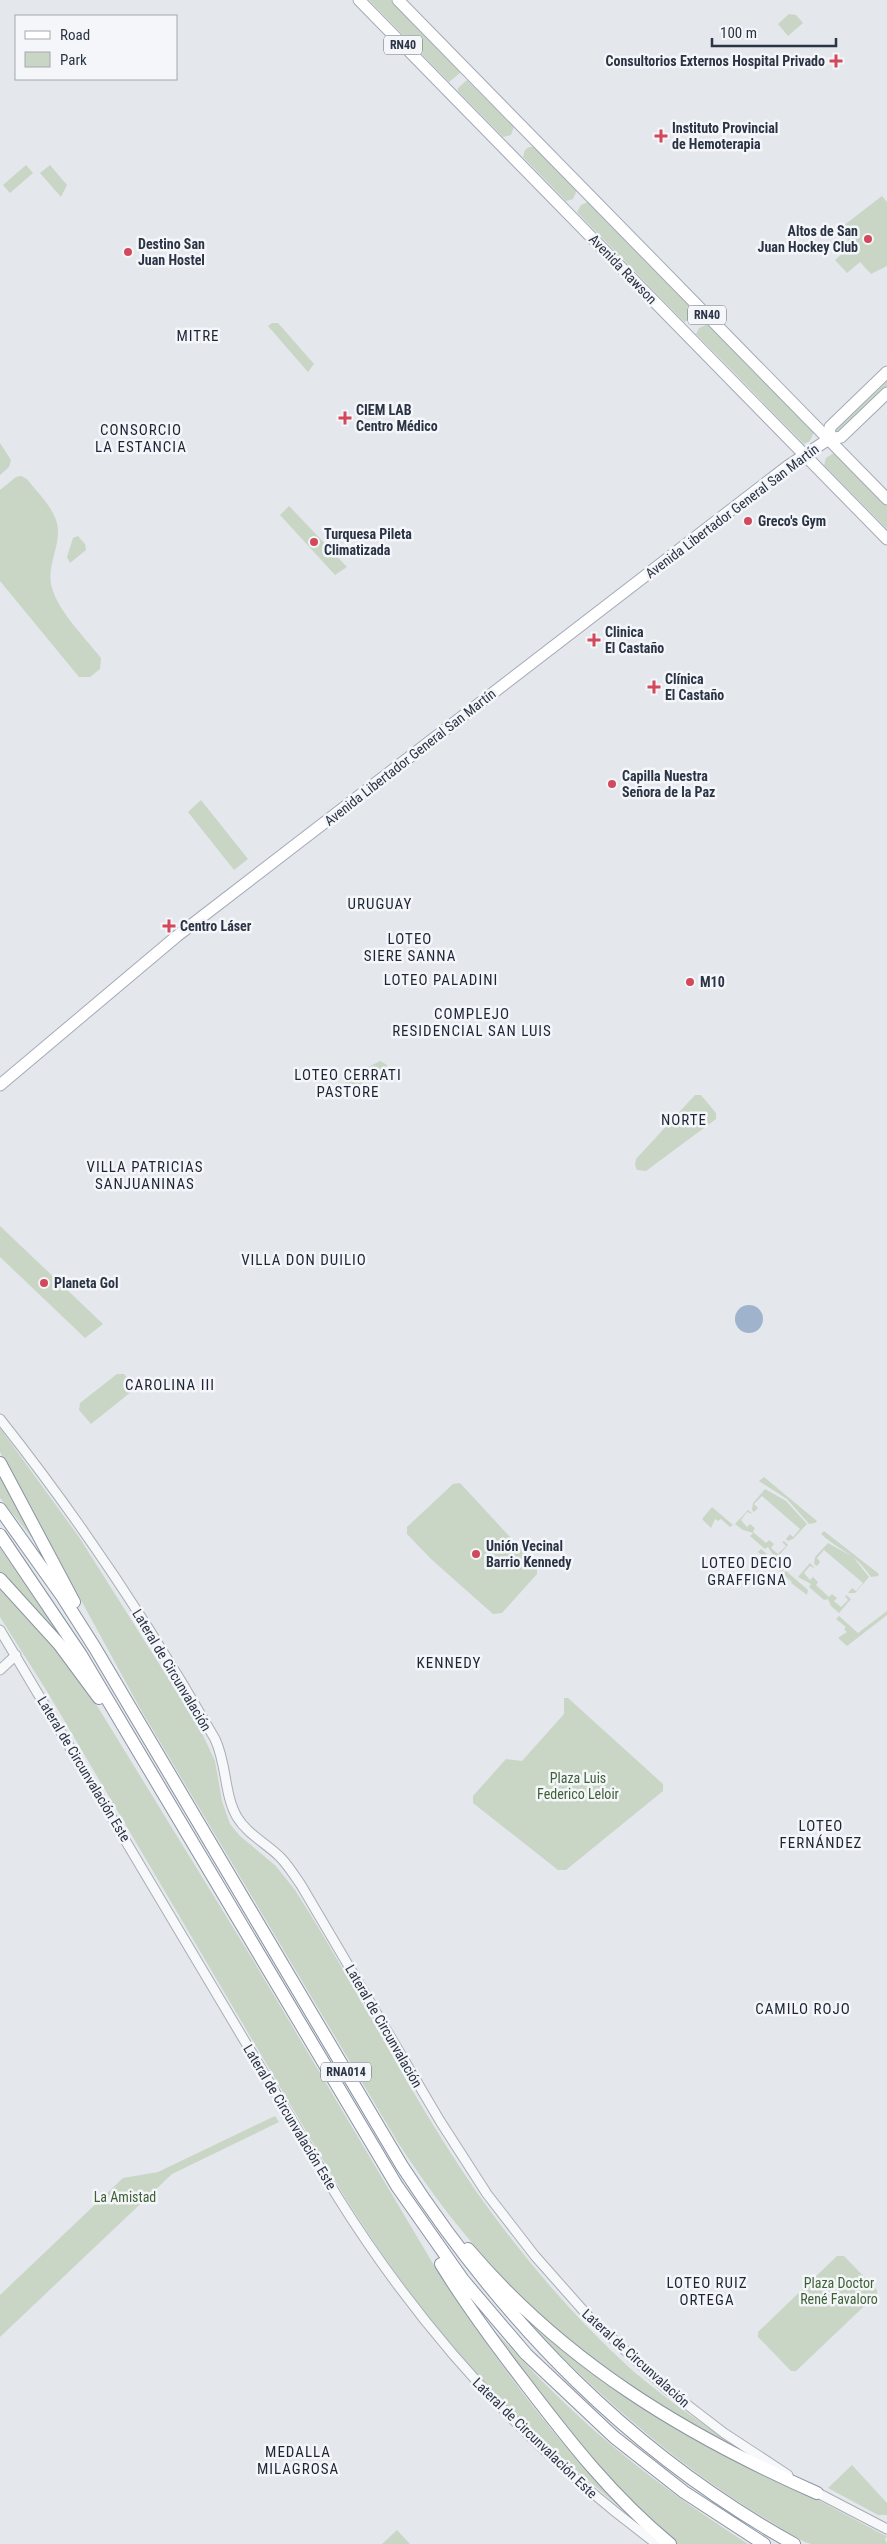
<svg xmlns="http://www.w3.org/2000/svg" width="887" height="2544" font-family="'Roboto Condensed',sans-serif">
<style>
.green{fill:#c9d6c5}
.water{fill:#9fb4cc}
.lines{fill:none;stroke-linecap:round;stroke-linejoin:round}
.tertiary-casing{stroke:#a9aeb7;stroke-width:11}
.primary-casing{stroke:#a3abb8;stroke-width:13}
.motorway-casing{stroke:#8b94a3;stroke-width:14}
.tertiary{stroke:#f7f8fa;stroke-width:9}
.primary{stroke:#fff;stroke-width:11}
.motorway{stroke:#fff;stroke-width:12}
.poi-dot{fill:#d1495b;stroke:#f4f6f9;stroke-width:2}
.labels{text-anchor:middle;stroke-width:5;stroke-linejoin:round;paint-order:stroke}
.shield{fill:#f4f6f9;stroke:#676e7b;stroke-width:1}
.shield-label{font-size:12px;font-weight:bold;fill:#2b3445}
.poi-label{font-size:14px;font-weight:bold;fill:#2b3445;stroke:#f4f6f9;text-anchor:start}
.street-label{font-size:14px;fill:#2b3445;stroke:#f4f6f9}
.park-label{font-size:14px;fill:#3f6138;stroke:#f4f6f9}
.neighbourhood-label{font-size:15px;letter-spacing:1px;fill:#1d2536;stroke:#f4f6f9}
</style>
<rect width="100%" height="100%" fill="#e4e7ec"/>
<path class="green" d="M 369,0 L 391,0 L 460,70 L 460,73 L 449,82 Z
M 789,14 L 796,15 L 803,23 L 788,36 L 778,24 Z
M 467,80 L 514,126 L 511,135 L 503,137 L 458,91 L 458,88 Z
M 529,147 L 535,147 L 577,190 L 573,199 L 566,201 L 523,157 L 525,150 Z
M 26,165 L 33,173 L 10,193 L 3,185 Z
M 50,165 L 67,185 L 61,197 L 40,173 Z
M 882,196 L 887,202 L 887,266 L 871,274 L 860,262 L 847,273 L 835,260 L 851,246 L 843,226 Z
M 588,202 L 694,310 L 691,319 L 684,322 L 577,212 L 581,205 Z
M 272,323 L 278,323 L 314,364 L 308,372 L 268,326 Z
M 708,324 L 814,432 L 810,441 L 804,444 L 696,334 L 699,328 Z
M 887,378 L 887,386 L 839,433 L 836,431 L 835,429 Z
M 0,443 L 11,460 L 9,467 L 0,475 Z
M 832,454 L 836,454 L 887,506 L 887,529 L 824,465 L 826,458 Z
M 21,476 L 27,479 C 36,491 51,505 56,520 C 64,543 45,564 52,588 C 58,611 86,639 101,658 L 100,669 L 90,677 L 79,677 L 0,581 L 0,490 L 16,477 Z
M 289,506 L 292,509 L 347,567 L 335,575 L 280,515 Z
M 78,536 L 85,544 L 86,550 L 70,563 L 67,557 L 73,538 Z
M 201,800 L 248,859 L 234,870 L 188,812 Z
M 380,1061 L 387,1065 L 386,1069 L 352,1089 L 348,1088 L 345,1082 L 347,1078 Z
M 695,1095 L 701,1095 L 716,1113 L 716,1119 L 646,1171 L 637,1170 L 635,1165 L 636,1159 Z
M 0,1226 L 103,1324 L 85,1338 L 0,1257 Z
M 117,1374 L 124,1374 L 136,1388 L 91,1424 L 79,1410 L 80,1403 Z
M 0,1428 L 79,1537 L 199,1727 L 215,1761 L 222,1801 L 230,1824 L 240,1836 L 276,1866 L 295,1890 C 363,1996 417,2111 491,2212 C 533,2269 580,2323 632,2370 C 677,2409 727,2440 777,2472 C 733,2447 688,2424 645,2397 C 544,2332 462,2242 397,2141 L 141,1710 L 0,1452 Z
M 0,1470 L 37,1544 L 0,1498 Z
M 764,1477 L 817,1521 L 815,1523 L 809,1524 L 787,1499 L 759,1481 Z
M 460,1483 L 537,1566 L 537,1574 L 502,1613 L 493,1614 L 431,1559 L 407,1534 L 407,1527 L 453,1484 Z
M 765,1489 L 786,1501 L 807,1524 L 793,1539 L 788,1541 L 786,1539 L 790,1534 L 793,1537 L 800,1529 L 762,1496 L 754,1504 L 758,1508 L 754,1512 L 752,1510 L 753,1503 Z
M 712,1507 L 733,1525 L 730,1527 L 721,1519 L 718,1521 L 715,1519 L 711,1528 L 702,1519 Z
M 748,1510 L 753,1514 L 747,1512 L 741,1520 L 747,1527 L 750,1524 L 755,1528 L 753,1532 L 766,1543 L 769,1540 L 774,1544 L 771,1548 L 778,1554 L 786,1546 L 782,1542 L 784,1541 L 788,1545 L 776,1559 L 768,1547 L 765,1549 L 750,1536 L 753,1533 L 743,1530 L 735,1524 Z
M 824,1531 L 879,1574 L 878,1576 L 871,1577 C 854,1552 841,1552 821,1534 Z
M 828,1543 L 853,1557 L 869,1577 L 855,1593 L 848,1593 L 852,1588 L 856,1591 L 863,1583 L 824,1550 L 817,1558 L 820,1562 L 817,1566 L 814,1564 L 815,1557 Z
M 0,1548 L 74,1656 L 0,1575 Z
M 761,1549 L 784,1569 L 782,1573 L 765,1561 L 766,1559 L 758,1552 Z
M 810,1563 L 815,1568 L 810,1566 L 804,1573 L 810,1580 L 813,1577 L 818,1582 L 816,1585 L 829,1597 L 832,1594 L 837,1598 L 834,1601 L 841,1607 L 848,1600 L 845,1596 L 846,1595 L 851,1599 L 839,1613 L 831,1606 L 828,1599 L 824,1600 L 809,1587 L 811,1584 L 798,1577 Z
M 786,1571 L 808,1590 L 807,1595 L 791,1583 L 792,1582 L 783,1574 Z
M 0,1587 L 65,1659 L 96,1704 L 253,1960 L 432,2262 C 490,2352 558,2448 636,2521 C 586,2478 535,2437 490,2388 C 434,2329 386,2263 343,2194 L 48,1693 L 0,1617 Z
M 887,1611 L 887,1615 L 847,1646 L 838,1638 L 847,1632 L 844,1629 L 846,1627 L 836,1619 L 839,1616 L 858,1633 Z
M 564,1698 L 568,1698 L 663,1784 L 663,1791 L 566,1870 L 558,1870 L 473,1803 L 473,1796 L 506,1759 L 522,1761 L 564,1714 Z
M 275,2116 L 279,2122 L 172,2174 L 0,2337 L 0,2295 L 123,2178 L 158,2172 Z
M 837,2256 L 844,2256 L 877,2290 L 877,2294 L 796,2371 L 791,2371 L 758,2337 L 758,2332 Z
M 514,2308 L 678,2425 L 882,2534 L 887,2536 L 885,2539 L 887,2544 C 866,2544 829,2544 811,2544 C 797,2541 774,2523 761,2516 C 668,2459 589,2387 514,2308 Z
M 488,2324 C 516,2353 543,2384 573,2411 C 627,2462 686,2504 748,2544 L 675,2544 L 603,2477 Z
M 852,2465 L 887,2503 L 887,2515 L 878,2515 L 828,2488 Z
M 397,2530 L 410,2544 L 382,2544 Z"/>
<path class="water" d="M735 1319a14 14 0 1 1 28 0a14 14 0 1 1-28 0Z"/>
<g class="lines">
<g class="tertiary-casing">
<path id="tertiary" d="M 0,1419 C 80,1520 151,1627 215,1739 C 227,1764 224,1795 237,1817 C 247,1834 266,1843 280,1857 C 288,1865 294,1875 301,1885 L 440,2121 L 487,2194 L 535,2256 L 589,2317 L 668,2390 L 724,2433 L 788,2475
M 0,1630 L 337,2196 C 422,2332 528,2449 657,2544
M 0,1670 L 16,1655
M 812,2490 L 887,2529"/>
</g>
<g class="primary-casing">
<path id="primary" d="M 359,0 L 887,539
M 398,0 L 887,499
M 829,439 L 830,427 L 887,372
M 0,1085 L 177,936 L 788,466 L 829,439 L 841,437 L 887,393"/>
</g>
<g class="motorway-casing">
<path id="motorway" d="M 0,1463 L 74,1602
M 0,1509 L 62,1596 L 95,1648 L 402,2166 C 504,2323 630,2453 794,2544
M 0,1535 L 81,1655 L 397,2186 L 463,2280 L 526,2354 L 614,2437 L 684,2492 L 764,2544
M 0,1579 L 59,1644 L 99,1698
M 468,2249 C 563,2361 683,2434 817,2493
M 441,2264 C 466,2305 495,2344 525,2383 C 570,2442 612,2496 670,2544"/>
</g>
<use href="#tertiary" class="tertiary"/>
<use href="#primary" class="primary"/>
<use href="#motorway" class="motorway"/>
</g>
<g class="poi-dot">
<path d="M833.5 53.5h5v5h5v5h-5v5h-5v-5h-5v-5h5z"/>
<path d="M658.5 128.5h5v5h5v5h-5v5h-5v-5h-5v-5h5z"/>
<circle cx="868" cy="239" r="5"/>
<circle cx="128" cy="252" r="5"/>
<path d="M342.5 410.5h5v5h5v5h-5v5h-5v-5h-5v-5h5z"/>
<circle cx="748" cy="521" r="5"/>
<circle cx="314" cy="542" r="5"/>
<path d="M591.5 632.5h5v5h5v5h-5v5h-5v-5h-5v-5h5z"/>
<path d="M651.5 679.5h5v5h5v5h-5v5h-5v-5h-5v-5h5z"/>
<circle cx="612" cy="784" r="5"/>
<path d="M166.5 918.5h5v5h5v5h-5v5h-5v-5h-5v-5h5z"/>
<circle cx="690" cy="982" r="5"/>
<circle cx="44" cy="1283" r="5"/>
<circle cx="476" cy="1554" r="5"/>
</g>
<g class="labels">
<g class="shield">
<rect x="384" y="35.5" width="38" height="19" rx="4"/>
<rect x="688" y="305.5" width="38" height="19" rx="4"/>
<rect x="321" y="2062.5" width="50" height="19" rx="4"/>
</g>
<g class="shield-label">
<text x="403" y="49">RN40</text>
<text x="707" y="319">RN40</text>
<text x="346" y="2076">RNA014</text>
</g>
<g class="poi-label">
<text x="825" y="66" text-anchor="end">Consultorios Externos Hospital Privado</text>
<text x="672" y="133">Instituto Provincial<tspan x="672" dy="16">de Hemoterapia</tspan></text>
<text x="858" y="236" text-anchor="end">Altos de San<tspan x="858" dy="16">Juan Hockey Club</tspan></text>
<text x="138" y="249">Destino San<tspan x="138" dy="16">Juan Hostel</tspan></text>
<text x="356" y="415">CIEM LAB<tspan x="356" dy="16">Centro Médico</tspan></text>
<text x="758" y="526">Greco's Gym</text>
<text x="324" y="539">Turquesa Pileta<tspan x="324" dy="16">Climatizada</tspan></text>
<text x="605" y="637">Clinica<tspan x="605" dy="16">El Castaño</tspan></text>
<text x="665" y="684">Clínica<tspan x="665" dy="16">El Castaño</tspan></text>
<text x="622" y="781">Capilla Nuestra<tspan x="622" dy="16">Señora de la Paz</tspan></text>
<text x="180" y="931">Centro Láser</text>
<text x="700" y="987">M10</text>
<text x="54" y="1288">Planeta Gol</text>
<text x="486" y="1551">Unión Vecinal<tspan x="486" dy="16">Barrio Kennedy</tspan></text>
</g>
<g class="street-label">
<text transform="translate(623 269) rotate(46)" y="5">Avenida Rawson</text>
<text transform="translate(732 511) rotate(-37)" y="5">Avenida Libertador General San Martín</text>
<text transform="translate(410 757) rotate(-38)" y="5">Avenida Libertador General San Martín</text>
<text transform="translate(172 1670) rotate(59)" y="5">Lateral de Circunvalación</text>
<text transform="translate(84 1769) rotate(59)" y="5">Lateral de Circunvalación Este</text>
<text transform="translate(384 2026) rotate(60)" y="5">Lateral de Circunvalación</text>
<text transform="translate(290 2117) rotate(59)" y="5">Lateral de Circunvalación Este</text>
<text transform="translate(636 2358) rotate(42)" y="5">Lateral de Circunvalación</text>
<text transform="translate(535 2438) rotate(44)" y="5">Lateral de Circunvalación Este</text>
</g>
<g class="park-label">
<text x="578" y="1783">Plaza Luis<tspan x="578" dy="16">Federico Leloir</tspan></text>
<text x="125" y="2202">La Amistad</text>
<text x="839" y="2288">Plaza Doctor<tspan x="839" dy="16">René Favaloro</tspan></text>
</g>
<g class="neighbourhood-label">
<text x="198" y="341">MITRE</text>
<text x="141" y="435">CONSORCIO<tspan x="141" dy="17">LA ESTANCIA</tspan></text>
<text x="380" y="909">URUGUAY</text>
<text x="410" y="944">LOTEO<tspan x="410" dy="17">SIERE SANNA</tspan></text>
<text x="441" y="985">LOTEO PALADINI</text>
<text x="472" y="1019">COMPLEJO<tspan x="472" dy="17">RESIDENCIAL SAN LUIS</tspan></text>
<text x="348" y="1080">LOTEO CERRATI<tspan x="348" dy="17">PASTORE</tspan></text>
<text x="684" y="1125">NORTE</text>
<text x="145" y="1172">VILLA PATRICIAS<tspan x="145" dy="17">SANJUANINAS</tspan></text>
<text x="304" y="1265">VILLA DON DUILIO</text>
<text x="170" y="1390">CAROLINA III</text>
<text x="747" y="1568">LOTEO DECIO<tspan x="747" dy="17">GRAFFIGNA</tspan></text>
<text x="449" y="1668">KENNEDY</text>
<text x="821" y="1831">LOTEO<tspan x="821" dy="17">FERNÁNDEZ</tspan></text>
<text x="803" y="2014">CAMILO ROJO</text>
<text x="707" y="2288">LOTEO RUIZ<tspan x="707" dy="17">ORTEGA</tspan></text>
<text x="298" y="2457">MEDALLA<tspan x="298" dy="17">MILAGROSA</tspan></text>
</g>
</g>
<rect x="15" y="15" width="162" height="65" fill="#f4f6f9" stroke="#a4a8b1"/>
<rect x="25" y="31" width="25" height="8" fill="#ffffff" stroke="#a4a8b1"/>
<text x="60" y="40" font-size="15" fill="#2b3445">Road</text>
<rect x="25" y="52" width="25" height="15" fill="#c9d6c5" stroke="#a4a8b1"/>
<text x="60" y="65" font-size="15" fill="#2b3445">Park</text>
<path d="M712 38v8h124v-8" fill="none" stroke="#2b3445" stroke-width="2.5"/>
<text x="720" y="38" font-size="15" fill="#2b3445" stroke="#f4f6f9" stroke-width="4" paint-order="stroke">100 m</text>
</svg>
